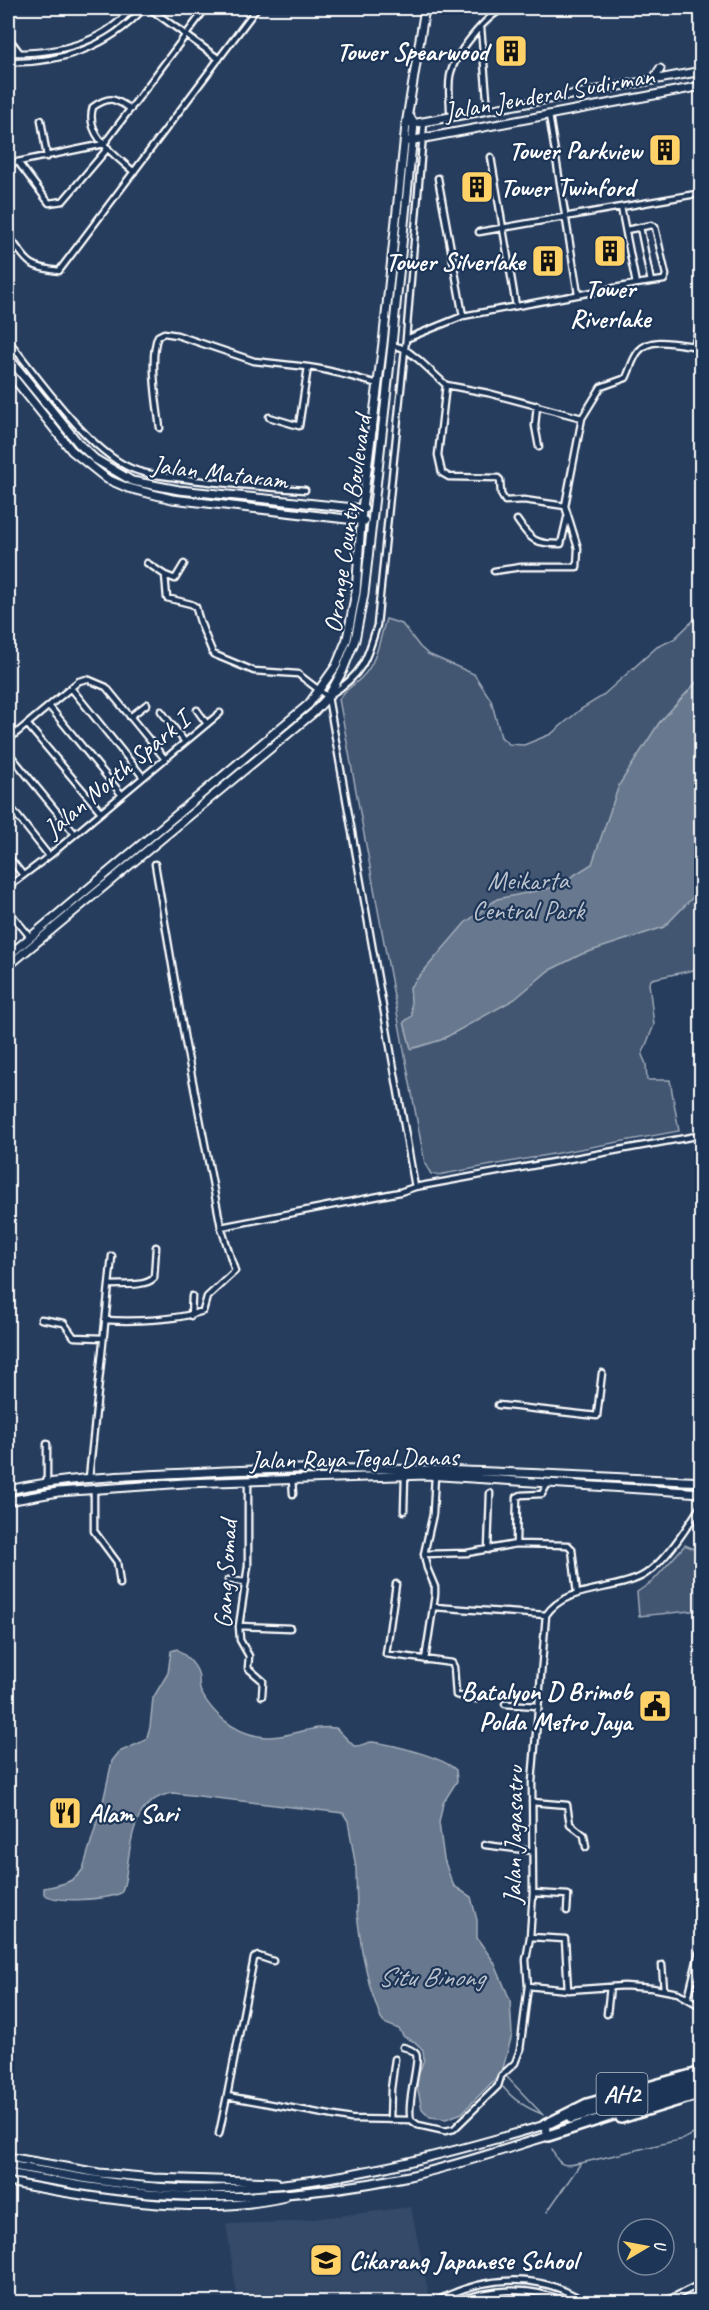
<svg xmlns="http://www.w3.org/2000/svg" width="709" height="2310" font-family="Caveat,sans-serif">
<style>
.built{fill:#344a68}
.green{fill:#425672;stroke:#a0aab8;stroke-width:1.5}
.water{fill:#67788e;stroke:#a4aebb;stroke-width:1.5}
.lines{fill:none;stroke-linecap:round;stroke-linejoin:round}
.stream{stroke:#a4aebb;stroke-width:1.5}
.street-casing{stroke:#fff;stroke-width:9}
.secondary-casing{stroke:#fff;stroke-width:11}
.highway-casing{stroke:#fff;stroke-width:14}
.street{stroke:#1d3557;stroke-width:4.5}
.secondary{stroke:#1d3557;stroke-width:7}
.highway{stroke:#1d3557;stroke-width:9}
.labels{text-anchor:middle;stroke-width:4.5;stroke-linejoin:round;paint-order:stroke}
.shield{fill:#1d3557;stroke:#bbc2cd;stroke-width:1.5}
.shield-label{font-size:24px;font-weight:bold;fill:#fff}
.poi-label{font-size:26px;font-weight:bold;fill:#fff;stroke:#1d3557;text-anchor:end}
.street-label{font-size:26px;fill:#fff;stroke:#1d3557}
.park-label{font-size:26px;fill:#bdc4ce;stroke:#1d3557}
.water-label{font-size:27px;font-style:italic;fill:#bbc2cc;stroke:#1d3557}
</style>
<rect width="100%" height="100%" fill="#263d5e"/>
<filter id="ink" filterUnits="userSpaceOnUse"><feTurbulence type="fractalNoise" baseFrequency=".0167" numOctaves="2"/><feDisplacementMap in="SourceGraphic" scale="12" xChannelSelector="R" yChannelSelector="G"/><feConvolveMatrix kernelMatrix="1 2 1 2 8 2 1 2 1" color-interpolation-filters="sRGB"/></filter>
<g filter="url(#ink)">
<path class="built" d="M 411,2207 L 429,2295 L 417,2302 L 238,2302 L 226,2224 L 288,2222 Z"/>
<path class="green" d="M 701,613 L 701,966 L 698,969 L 652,979 L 649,983 L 654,1025 L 642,1055 L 646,1064 L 647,1080 L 670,1080 L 679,1131 L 438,1175 L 431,1174 L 425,1164 L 339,699 C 346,688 355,685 363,676 C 377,662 380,637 386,619 L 402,624 L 420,647 L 428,654 L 474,674 L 491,700 L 501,737 L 509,744 L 524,745 L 551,734 L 581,709 L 601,697 L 657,647 L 674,639 Z
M 685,1545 L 701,1552 L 701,1610 L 639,1616 L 637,1592 L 653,1581 Z"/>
<path class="water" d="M 701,677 L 701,889 L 664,927 L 582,954 L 548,971 L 515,999 L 441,1040 L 411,1049 L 404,1022 L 412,1016 L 410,987 L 465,923 L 497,899 L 555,887 L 592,864 L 619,785 L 659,723 Z
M 177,1649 C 185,1655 195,1663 198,1673 C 200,1679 198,1686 201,1692 C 212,1713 233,1732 258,1736 C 284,1741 310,1724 336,1728 L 354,1746 C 361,1747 365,1742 372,1742 C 391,1744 443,1757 456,1770 L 457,1781 L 443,1803 L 439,1823 L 444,1859 L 450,1877 L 454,1886 L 471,1897 L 477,1920 L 477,1938 L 494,1962 L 510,2000 L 512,2035 L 502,2072 L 462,2113 L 446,2119 L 430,2117 L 422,2109 L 417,2086 L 418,2076 L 424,2059 L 423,2050 L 415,2042 L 404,2037 L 399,2029 L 384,2023 L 381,2019 L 370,1987 L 362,1951 L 357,1914 L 356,1868 L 348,1821 L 343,1813 L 173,1793 C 138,1798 132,1830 128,1861 C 126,1872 126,1884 121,1893 C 107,1899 56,1904 44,1894 L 44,1888 C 60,1885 74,1883 83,1869 L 103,1802 L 112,1761 L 119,1752 L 146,1740 L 150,1727 L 153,1698 L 168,1673 L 171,1651 Z"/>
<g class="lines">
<path class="stream" d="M 505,2075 L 543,2115
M 503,2087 C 513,2100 527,2108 542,2114
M 552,2149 C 558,2166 564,2167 580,2163
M 547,2212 L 581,2163 L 683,2139 L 702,2130"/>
<g class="street-casing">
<path id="street" d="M 149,8 L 219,59
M 481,28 L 488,110
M 8,37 L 20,53
M 8,53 C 52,54 102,45 132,8
M 8,62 C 59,64 109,47 144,8
M 131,109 C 114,99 111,95 93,107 C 84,135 116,156 134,172
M 450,110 C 450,99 448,87 450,76 C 454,55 485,16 505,8
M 549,115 L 578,294
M 41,120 L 47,157
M 491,157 L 516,306
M 18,162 L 49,203 L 63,201 L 108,148
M 8,164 L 104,144 L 206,8
M 438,178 L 463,316
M 640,227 L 651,282
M 626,230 L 652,225 L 655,227 L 666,275 L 664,280 L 636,284
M 479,232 L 621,207
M 8,235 C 28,261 25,267 59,271 L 257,8
M 406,339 L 463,316 L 636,284 L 621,207 L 702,193
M 8,340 C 38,377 92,457 138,471 C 150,475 165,476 178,478 C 220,484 263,487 305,490
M 392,345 L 405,349 L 419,360 L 446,385 L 488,393 L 582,418 L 601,387 L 626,378 C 630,370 632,360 638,352 C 651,334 682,346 702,347
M 694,347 L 702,313
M 308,367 C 332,370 354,378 378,384
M 446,385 L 438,455 L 442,473 L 449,477 L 498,478 L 500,480 L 501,494 L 505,501 L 524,500 L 565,506
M 537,405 L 535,426 L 539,447
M 160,428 C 157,405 149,356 158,336 L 164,333 L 177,335 L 254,361 L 308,367 L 299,426 L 269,417
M 517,520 C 531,541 536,544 561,544 L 567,518
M 147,563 L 165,575 L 175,579 L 184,564
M 494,571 L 521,567 L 577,567 L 578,548 L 565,506 L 582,418
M 71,688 L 143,777
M 330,695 C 362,675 367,660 377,625 L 406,339 L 424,122
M 49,706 L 122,795
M 197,710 L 207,724
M 161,711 L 185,742
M 130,717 L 147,704
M 27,724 L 101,812
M 8,740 L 79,681 L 87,679 L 106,687 L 165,759
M 8,752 L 75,834
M 8,804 L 49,856
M 8,856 L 23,875
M 155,864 L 185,1041 L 221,1227 L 400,1192 L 415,1187 L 328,697 L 298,674 L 254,671 L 213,654 C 207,638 199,624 196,607 L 191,604 L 167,598 L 165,575
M 8,887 L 49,856 L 220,713
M 8,910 L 31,938
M 415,1187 L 702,1135
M 109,1285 C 122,1284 145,1287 154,1278 L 156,1247
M 191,1316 L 192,1296
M 41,1319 L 64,1323 L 74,1337 L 103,1338
M 105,1320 C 134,1322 177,1320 203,1311 L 207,1297 L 235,1271 L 221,1227
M 498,1405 L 597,1416 L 602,1373
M 47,1444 L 47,1482
M 89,1478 L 112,1256
M 292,1479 L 293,1494
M 248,1481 L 248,1566 L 239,1626 L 240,1640 L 249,1656 L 248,1668 L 263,1681 L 262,1696
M 94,1489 L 94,1531 L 117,1562 L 120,1584
M 404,1511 L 405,1475
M 516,1544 L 517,1497 L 521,1495 L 542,1494 L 548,1483
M 488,1550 L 490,1493
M 424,1554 L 467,1553 L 516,1544 L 568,1545 L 572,1549 L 577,1594
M 228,1580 L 246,1582
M 396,1584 L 386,1654 L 452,1663 L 454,1667 L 456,1695 L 477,1699
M 434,1607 L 546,1615
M 239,1626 L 290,1628
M 425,1660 L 435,1595 L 435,1587 L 427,1568 L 424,1554 L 433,1514 L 435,1475
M 505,1704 L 538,1706
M 532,1802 L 567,1805 L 570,1824 L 584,1835 L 586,1847
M 485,1845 L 532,1851
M 533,1893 L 568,1895 L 567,1911
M 530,1937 L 565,1939 L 568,1990
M 273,1961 L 258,1956 L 254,1958 L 227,2096 L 351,2119 L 411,2120 L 418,2125 L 445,2131 L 454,2129 L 498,2086 L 501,2076 L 515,2063 L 520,2050 L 528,1986 L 526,1960 L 530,1937 L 533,1893 L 532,1782 L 546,1615 C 566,1585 613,1592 642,1576 C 665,1563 688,1526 702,1504
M 662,1965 L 664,1990
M 528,1986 L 568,1990 L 624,1986 L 652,1988 L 678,1993 L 702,2007
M 688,1998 L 699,1953 L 702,1951
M 607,2014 L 610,1987
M 403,2047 C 407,2048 413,2050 416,2054 C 420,2061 406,2104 411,2120
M 390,2120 L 391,2089 L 395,2059
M 219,2134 L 227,2096
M 435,2302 C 482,2276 539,2271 585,2302
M 455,2302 C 490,2289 531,2285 565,2302
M 664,2302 L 702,2283"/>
</g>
<g class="secondary-casing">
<path id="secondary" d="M 653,80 L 660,69
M 412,124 L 702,71
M 409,141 L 702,86
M 8,357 L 79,444 L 95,459 L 132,481 L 179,490 L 364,509
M 8,371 L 72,451 L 107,479 L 128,488 L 172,499 L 364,521
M 8,956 L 309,704 L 336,666 L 347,639 L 356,592 L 362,509 L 383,343 L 406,125 L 425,8
M 8,966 L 313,713 L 328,697 L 343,670 L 355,640 L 364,594 L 392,345 L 414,124 L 409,115
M 8,1490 C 67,1477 127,1476 188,1473 C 360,1463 530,1473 702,1482
M 8,1501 L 58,1492 L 185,1483 L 426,1475 L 702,1493
M 8,2157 L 99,2173 L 153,2178 L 276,2182
M 8,2165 C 74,2177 142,2190 211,2189 C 326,2187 436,2157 545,2125 L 548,2136 C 502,2150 456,2166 409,2176 C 329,2193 246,2200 165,2195 C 112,2192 60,2182 8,2173
M 8,2182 C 90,2198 203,2217 285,2197"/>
</g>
<g class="highway-casing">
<path id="highway" d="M 571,2118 L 701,2078
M 621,2118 L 702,2093
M 545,2125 L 587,2104 L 702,2072
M 548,2136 L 702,2086"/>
</g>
<use href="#street" class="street"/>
<use href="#secondary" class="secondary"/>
<use href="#highway" class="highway"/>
</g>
</g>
<defs>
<g id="building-square" transform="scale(1.725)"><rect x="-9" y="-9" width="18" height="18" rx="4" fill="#ffd166" stroke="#1d3557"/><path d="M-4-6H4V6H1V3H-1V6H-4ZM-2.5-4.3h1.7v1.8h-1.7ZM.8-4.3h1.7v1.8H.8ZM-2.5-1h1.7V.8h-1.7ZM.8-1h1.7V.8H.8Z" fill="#111"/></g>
<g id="civic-square" transform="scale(1.725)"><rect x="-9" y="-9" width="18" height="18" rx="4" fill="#ffd166" stroke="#1d3557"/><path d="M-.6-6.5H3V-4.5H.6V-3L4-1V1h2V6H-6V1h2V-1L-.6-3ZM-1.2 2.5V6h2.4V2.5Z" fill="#111"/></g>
<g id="restaurant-square" transform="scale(1.725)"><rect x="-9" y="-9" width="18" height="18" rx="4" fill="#ffd166" stroke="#1d3557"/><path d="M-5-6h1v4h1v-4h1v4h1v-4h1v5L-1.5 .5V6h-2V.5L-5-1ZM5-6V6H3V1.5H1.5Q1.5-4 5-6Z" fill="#111"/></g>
<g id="school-square" transform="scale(1.725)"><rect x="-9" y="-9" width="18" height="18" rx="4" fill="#ffd166" stroke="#1d3557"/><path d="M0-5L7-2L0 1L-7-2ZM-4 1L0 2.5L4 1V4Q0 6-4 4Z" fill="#111"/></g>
</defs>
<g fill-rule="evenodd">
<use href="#building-square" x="511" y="51"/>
<use href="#building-square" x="665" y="150"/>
<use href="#building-square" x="477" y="187"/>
<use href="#building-square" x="610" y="251"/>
<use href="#building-square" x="548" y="261"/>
<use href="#civic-square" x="655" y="1706"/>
<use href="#restaurant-square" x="65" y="1813"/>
<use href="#school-square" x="326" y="2260"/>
</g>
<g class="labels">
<rect class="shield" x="596.5" y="2073" width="51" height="42" rx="4.5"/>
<g class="shield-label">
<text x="622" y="2102">AH2</text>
</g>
<g class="poi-label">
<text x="488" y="60">Tower Spearwood</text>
<text x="642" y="159">Tower Parkview</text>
<text x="500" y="196" text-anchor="start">Tower Twinford</text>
<text x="525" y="270">Tower Silverlake</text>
<text x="610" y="297" text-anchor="middle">Tower<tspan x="610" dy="30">Riverlake</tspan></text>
<text x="632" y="1700">Batalyon D Brimob<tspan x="632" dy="30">Polda Metro Jaya</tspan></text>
<text x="88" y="1822" text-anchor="start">Alam Sari</text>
<text x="349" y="2269" text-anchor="start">Cikarang Japanese School</text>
</g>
<g class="street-label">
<text transform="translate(549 93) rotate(-10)" y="9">Jalan Jenderal Sudirman</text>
<text transform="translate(220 472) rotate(7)" y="9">Jalan Mataram</text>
<text transform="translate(347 524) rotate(-82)" y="9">Orange County Boulevard</text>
<text transform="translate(116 774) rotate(-40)" y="9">Jalan North Spark I</text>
<text transform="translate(354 1458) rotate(-1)" y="9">Jalan Raya Tegal Danas</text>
<text transform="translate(225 1574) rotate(-87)" y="9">Gang Somad</text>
<text transform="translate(513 1835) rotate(-89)" y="9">Jalan Jagasatru</text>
</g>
<g class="park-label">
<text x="528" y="889">Meikarta<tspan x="528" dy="30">Central Park</tspan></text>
</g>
<g class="water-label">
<text x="431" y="1986">Situ Binong</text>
</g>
</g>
<rect width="709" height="2310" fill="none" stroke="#1d3557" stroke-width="30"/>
<rect x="15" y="15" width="679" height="2280" fill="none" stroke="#fff" stroke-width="2" filter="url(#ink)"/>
<g transform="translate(646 2247) rotate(80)"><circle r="28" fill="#1d3557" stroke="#77869a" stroke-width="1.5"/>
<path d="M0-4.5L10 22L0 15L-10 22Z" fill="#ffd166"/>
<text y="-9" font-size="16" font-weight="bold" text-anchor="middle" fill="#ffffff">U</text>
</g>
</svg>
